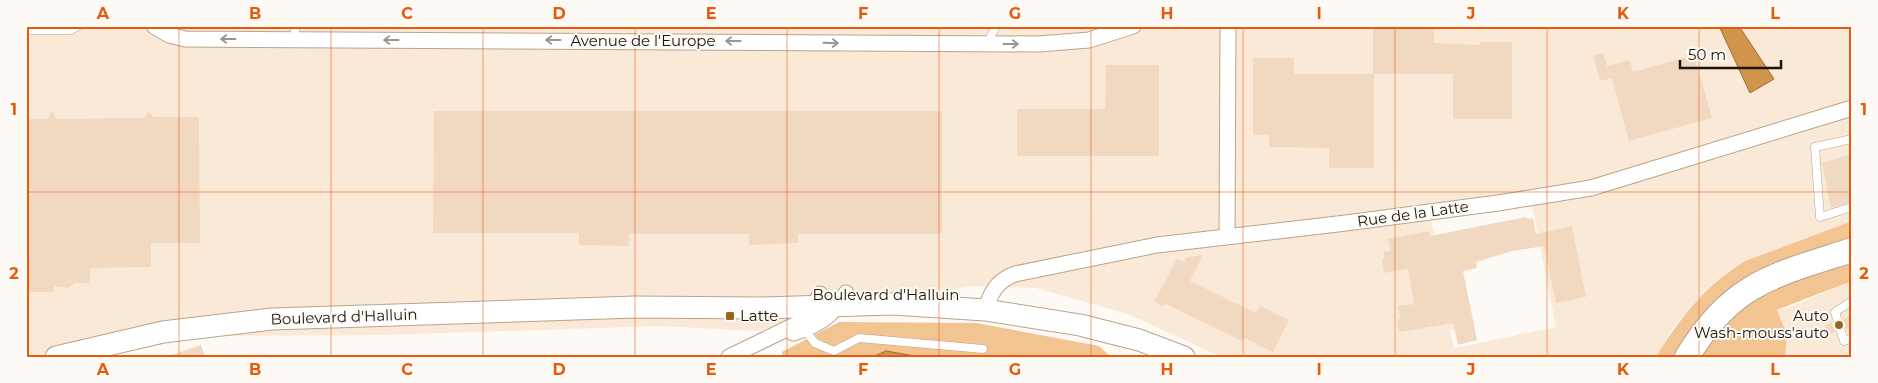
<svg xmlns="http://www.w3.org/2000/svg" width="1878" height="383" font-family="Montserrat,sans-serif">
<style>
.built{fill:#fbe9d7;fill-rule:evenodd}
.green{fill:#f2c492}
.water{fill:#d0944b;stroke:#9a6e38}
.building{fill:#f0d9c0}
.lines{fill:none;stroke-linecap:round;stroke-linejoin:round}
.service-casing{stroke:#b9a38c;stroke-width:9}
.minor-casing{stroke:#b9a38c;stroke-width:17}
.secondary-casing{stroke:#b9a38c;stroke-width:23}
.primary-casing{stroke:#b9a38c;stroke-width:26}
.service{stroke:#fff;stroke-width:8}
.minor{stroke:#fff;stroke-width:15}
.secondary{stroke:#fff;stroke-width:21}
.primary{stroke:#fff;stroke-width:24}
.oneway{stroke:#999692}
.grid{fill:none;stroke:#e8590c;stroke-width:1;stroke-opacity:0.55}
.poi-dot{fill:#99641b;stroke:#fdf9f4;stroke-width:2}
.labels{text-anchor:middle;stroke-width:4;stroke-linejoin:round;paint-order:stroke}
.street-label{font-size:15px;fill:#1d150c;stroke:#fdf9f4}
.poi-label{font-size:15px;fill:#1d150c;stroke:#fdf9f4;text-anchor:start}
.neatline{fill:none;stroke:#e8590c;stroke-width:2}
.grid-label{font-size:16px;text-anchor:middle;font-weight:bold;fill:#e8590c}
</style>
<rect width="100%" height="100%" fill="#fdf9f4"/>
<path class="built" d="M 26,26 L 1852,26 L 1852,221 L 1745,261 L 1730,270 L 1675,325 L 1656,357 L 1221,357 L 1131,315 L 1036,288 L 969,286 L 758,331 L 659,326 L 382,335 L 190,336 L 88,357 L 26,357 ZM 1532,206 L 1556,327 L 1454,348 L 1450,330 L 1458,328 L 1431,221 Z
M 1852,281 L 1852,357 L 1785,357 L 1787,335 L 1777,310 L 1788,308 Z"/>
<path class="green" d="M 1852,221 L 1852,281 L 1777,310 L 1787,335 L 1785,357 L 1656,357 C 1679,319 1707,284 1745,261 Z
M 839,322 L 976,323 L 1099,346 L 1111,357 L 921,357 L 886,351 L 872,357 L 783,357 L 782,352 Z"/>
<path class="water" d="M 1719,26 L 1739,26 L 1774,79 L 1750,93 Z
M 886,351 L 921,357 L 872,357 Z"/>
<path class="building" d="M 1373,26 L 1434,26 L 1434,43 L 1479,45 L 1480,42 L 1512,42 L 1512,119 L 1453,119 L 1453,74 L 1373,74 Z
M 1603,53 L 1607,66 L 1630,60 L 1633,72 L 1694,55 L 1712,118 L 1629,141 L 1612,78 L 1600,81 L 1593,56 Z
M 1253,58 L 1294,58 L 1294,74 L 1374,74 L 1374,168 L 1329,168 L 1329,148 L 1269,147 L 1269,135 L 1253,135 Z
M 1106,65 L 1159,65 L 1159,156 L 1017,156 L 1017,109 L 1105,109 Z
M 52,110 L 56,119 L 144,118 L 149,112 L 154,117 L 199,117 L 200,243 L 151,243 L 151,267 L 90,268 L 90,283 L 75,283 L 68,288 L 54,286 L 54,292 L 26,292 L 26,119 L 48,119 Z
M 434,111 L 942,111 L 942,234 L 798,234 L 798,243 L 749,245 L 749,234 L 629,234 L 629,246 L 579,245 L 579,233 L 433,233 Z
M 1852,154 L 1852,202 L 1831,208 L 1822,163 Z
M 1526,217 L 1527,219 L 1533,218 L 1536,234 L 1572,226 L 1586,297 L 1556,303 L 1544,246 L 1512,251 L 1476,262 L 1477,268 L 1463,271 L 1477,340 L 1458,345 L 1453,323 L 1399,332 L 1397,319 L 1400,319 L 1398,306 L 1414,304 L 1408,269 L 1384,273 L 1382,259 L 1385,258 L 1383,252 L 1391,251 L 1388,239 L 1429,231 L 1430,236 Z
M 1203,255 L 1190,281 L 1256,313 L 1260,306 L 1289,320 L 1273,352 L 1244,338 L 1242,341 L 1164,303 L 1163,306 L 1154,302 L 1177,259 L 1184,262 L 1187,257 Z
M 1852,316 L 1852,327 L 1846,329 L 1843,319 Z
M 1832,322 L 1835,332 L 1828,335 L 1825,325 Z
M 201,345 L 205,357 L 172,357 L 171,355 Z"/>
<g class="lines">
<g class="service-casing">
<path id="service" d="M 295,26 L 295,40
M 26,30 L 71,30 L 78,26
M 987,44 L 996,26
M 1852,139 L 1815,147 L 1820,217 L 1852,207
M 1852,301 L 1835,312 L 1844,341 L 1852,338
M 804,329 L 815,343 L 834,351 L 859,338 L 983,349"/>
</g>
<g class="minor-casing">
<path id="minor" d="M 154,26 L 169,35 L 185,39 L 1039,44 L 1089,40 L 1133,26
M 1227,237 L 1228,26
M 985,310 C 991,293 996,281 1015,274 L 1157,245 L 1346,223 L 1498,203 L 1591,188 L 1852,108
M 793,333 C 818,326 833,316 846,293
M 729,357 L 803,321 L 812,312 L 820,294"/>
</g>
<g class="secondary-casing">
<path id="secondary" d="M 56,357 L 163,332 L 272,319 L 635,307 L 760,308 L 893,304 L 985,310 L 1080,325 L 1139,340 L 1184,357"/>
</g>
<g class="primary-casing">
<path id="primary" d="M 1687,357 C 1732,282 1775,275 1852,250"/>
</g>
<use href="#service" class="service"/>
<use href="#minor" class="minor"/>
<use href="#secondary" class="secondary"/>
<use href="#primary" class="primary"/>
</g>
<defs><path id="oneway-shaft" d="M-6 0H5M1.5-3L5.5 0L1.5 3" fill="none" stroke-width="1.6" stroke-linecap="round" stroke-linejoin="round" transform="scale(1.25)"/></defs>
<g class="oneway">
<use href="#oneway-shaft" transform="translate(228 39) rotate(-180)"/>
<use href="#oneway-shaft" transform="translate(391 40) rotate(-180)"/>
<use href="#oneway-shaft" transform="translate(553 40) rotate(-180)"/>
<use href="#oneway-shaft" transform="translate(733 41) rotate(180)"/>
<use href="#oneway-shaft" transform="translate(831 43) rotate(2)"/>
<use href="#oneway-shaft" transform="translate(1011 44)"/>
</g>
<path class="grid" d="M 179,26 L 179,357M 331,26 L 331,357M 483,26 L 483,357M 635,26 L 635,357M 787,26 L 787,357M 939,26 L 939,357M 1091,26 L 1091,357M 1243,26 L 1243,357M 1395,26 L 1395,357M 1547,26 L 1547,357M 1699,26 L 1699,357M 26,192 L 1852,192"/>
<g class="poi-dot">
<rect x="725" y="311" width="10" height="10" rx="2.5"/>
<circle cx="1839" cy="325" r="5"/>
</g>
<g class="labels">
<g class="street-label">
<text x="643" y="46">Avenue de l'Europe</text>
<text transform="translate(1413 214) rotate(-8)" y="5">Rue de la Latte</text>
<text x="886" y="300">Boulevard d'Halluin</text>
<text transform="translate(344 317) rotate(-2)" y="5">Boulevard d'Halluin</text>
</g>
<g class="poi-label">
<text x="740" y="321">Latte</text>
<text x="1829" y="321" text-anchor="end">Auto<tspan x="1829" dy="17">Wash-mouss'auto</tspan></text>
</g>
</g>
<rect width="1878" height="383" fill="none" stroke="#fdf9f4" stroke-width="55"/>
<path d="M1680 60v8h101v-8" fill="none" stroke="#1d150c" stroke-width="2.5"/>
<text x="1688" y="60" font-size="15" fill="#1d150c" stroke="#fdf9f4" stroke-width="4" paint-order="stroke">50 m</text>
<rect x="28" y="28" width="1822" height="328" class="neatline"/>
<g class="grid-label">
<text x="103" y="19">A</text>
<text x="255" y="19">B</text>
<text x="407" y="19">C</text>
<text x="559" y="19">D</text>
<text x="711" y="19">E</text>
<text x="863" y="19">F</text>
<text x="1015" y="19">G</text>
<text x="1167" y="19">H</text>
<text x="1319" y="19">I</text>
<text x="1471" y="19">J</text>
<text x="1623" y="19">K</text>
<text x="1775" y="19">L</text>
<text x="14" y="115">1</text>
<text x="1864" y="115">1</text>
<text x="14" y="279">2</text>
<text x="1864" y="279">2</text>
<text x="103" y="375">A</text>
<text x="255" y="375">B</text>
<text x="407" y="375">C</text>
<text x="559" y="375">D</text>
<text x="711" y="375">E</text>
<text x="863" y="375">F</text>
<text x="1015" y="375">G</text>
<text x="1167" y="375">H</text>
<text x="1319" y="375">I</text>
<text x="1471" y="375">J</text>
<text x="1623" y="375">K</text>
<text x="1775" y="375">L</text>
</g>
</svg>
